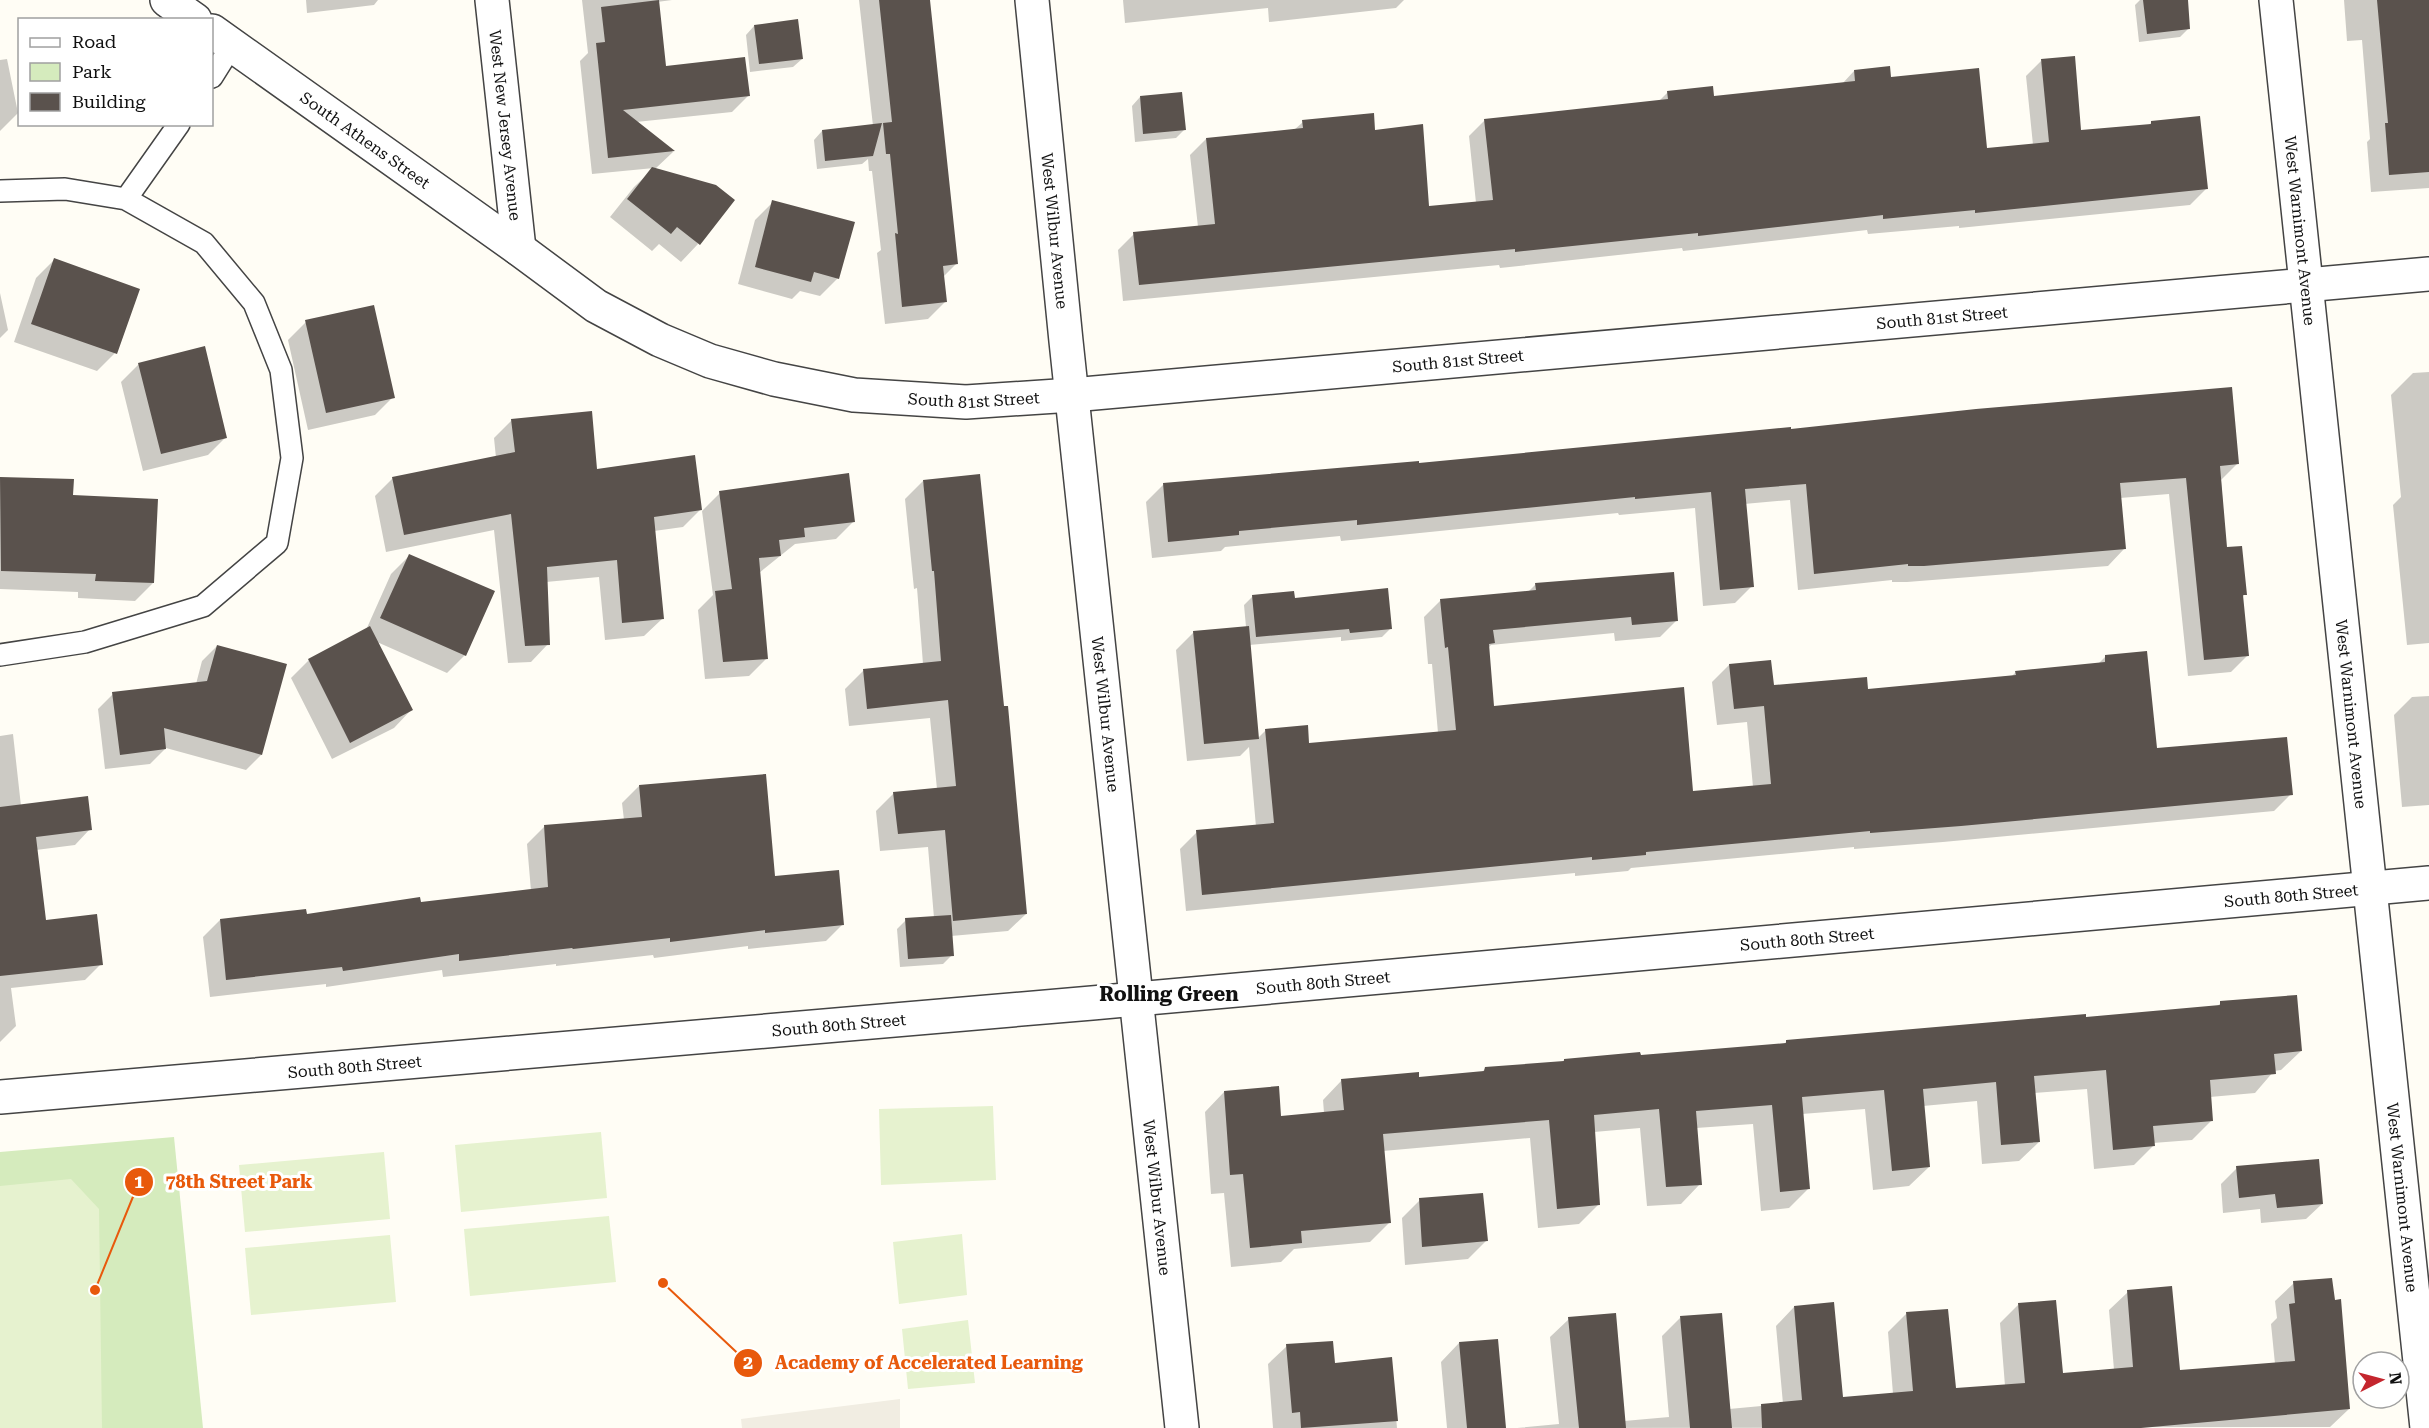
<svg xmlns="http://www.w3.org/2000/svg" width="2429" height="1428" font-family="'Roboto Serif',serif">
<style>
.green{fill:#d5ebbd}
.pitch{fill:#e6f2cf}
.plaza{fill:#f1ede2}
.shadow{fill:#0003}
.building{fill:#5a524d}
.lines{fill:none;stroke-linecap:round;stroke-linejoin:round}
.lane-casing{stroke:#444;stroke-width:24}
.street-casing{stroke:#444;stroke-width:36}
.lane{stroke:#fff;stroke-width:21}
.street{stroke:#fff;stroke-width:33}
.labels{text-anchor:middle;stroke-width:6;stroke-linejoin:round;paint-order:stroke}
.street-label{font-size:16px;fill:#111;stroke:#fff}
.quarter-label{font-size:20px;font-weight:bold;fill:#111;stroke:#fff}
.leader{fill:none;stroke:#e8590c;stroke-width:2}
.callout-dot{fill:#e8590c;stroke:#fff;stroke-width:2}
.mark-label{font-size:18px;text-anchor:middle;font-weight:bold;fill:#fff}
.callout-label{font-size:18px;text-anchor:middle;font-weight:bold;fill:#e8590c;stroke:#fff;stroke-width:6;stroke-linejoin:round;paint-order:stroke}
</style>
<rect width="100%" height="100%" fill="#fffdf5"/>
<path class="green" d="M 174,1137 L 203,1428 L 0,1428 L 0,1152 Z"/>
<path class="pitch" d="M 993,1106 L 996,1180 L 881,1185 L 879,1109 Z
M 601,1132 L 607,1198 L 461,1212 L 455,1145 Z
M 384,1152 L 390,1219 L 245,1232 L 239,1165 Z
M 71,1179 L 99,1209 L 102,1428 L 0,1428 L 0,1186 Z
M 609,1216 L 616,1282 L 470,1296 L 464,1229 Z
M 962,1234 L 967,1295 L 899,1304 L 893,1242 Z
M 390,1235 L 396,1302 L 251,1315 L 245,1248 Z
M 968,1320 L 975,1383 L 908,1389 L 902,1329 Z"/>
<path class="plaza" d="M 900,1399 L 900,1428 L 742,1428 L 741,1419 Z"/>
<path class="shadow" d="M 306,0 L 378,0 L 374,5 L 307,13 Z
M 582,0 L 672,0 L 657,2 L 665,67 L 748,96 L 732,112 L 636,122 L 673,152 L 655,169 L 698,244 L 681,262 L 659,244 L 652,251 L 610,217 L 634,187 L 654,168 L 592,174 L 580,61 L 588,53 Z
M 859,0 L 928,0 L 957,263 L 943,277 L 946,301 L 928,319 L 885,324 L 877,253 L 881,250 L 872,171 L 869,171 L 868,159 L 862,164 L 817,169 L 814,140 L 822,131 L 873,126 Z
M 1123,0 L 1404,0 L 1396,8 L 1269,22 L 1268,8 L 1125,23 Z
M 2140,0 L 2186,0 L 2189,28 L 2180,37 L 2139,42 L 2135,5 Z
M 2344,0 L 2429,0 L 2429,188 L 2371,192 L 2367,142 L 2370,139 L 2362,40 L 2347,41 Z
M 754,26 L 802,59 L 793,67 L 750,72 L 746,35 Z
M 7,59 L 18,113 L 0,131 L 0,60 Z
M 2041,61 L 2080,132 L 2148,126 L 2151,123 L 2206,189 L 2190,205 L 1959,228 L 1959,226 L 1868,234 L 1867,230 L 1683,251 L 1682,248 L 1500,268 L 1499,265 L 1123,301 L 1118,250 L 1134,234 L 1198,227 L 1190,155 L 1206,139 L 1294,130 L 1303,122 L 1373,131 L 1427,208 L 1476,203 L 1469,136 L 1485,120 L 1659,101 L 1668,92 L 1712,98 L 1842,84 L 1854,71 L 1889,78 L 1986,150 L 2033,145 L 2026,76 Z
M 1140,97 L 1185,129 L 1176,138 L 1135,142 L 1132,106 Z
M 773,202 L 838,278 L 820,296 L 800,291 L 792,299 L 738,284 L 755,220 Z
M 54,260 L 138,290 L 115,353 L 97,371 L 14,342 L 36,278 Z
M 0,293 L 8,330 L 0,338 Z
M 306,322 L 393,397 L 375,415 L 308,430 L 288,340 Z
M 139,364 L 226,437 L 208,455 L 143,471 L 121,382 Z
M 2429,372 L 2429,643 L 2407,645 L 2393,505 L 2401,497 L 2391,395 L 2413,373 Z
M 512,420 L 596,470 L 701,509 L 683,527 L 654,531 L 662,619 L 644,636 L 605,640 L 599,577 L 546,582 L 548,644 L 531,662 L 508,663 L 494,530 L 386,552 L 375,496 L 393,478 L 496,458 L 494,438 Z
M 2238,463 L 2221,480 L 2226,549 L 2245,594 L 2242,598 L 2248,655 L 2231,672 L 2188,676 L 2169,494 L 2120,498 L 2124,549 L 2108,566 L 1907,582 L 1892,582 L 1892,580 L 1798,590 L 1790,500 L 1744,504 L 1752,586 L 1735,603 L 1703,606 L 1695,508 L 1619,515 L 1618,513 L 1341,541 L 1340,536 L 1225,547 L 1221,551 L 1152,558 L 1146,502 L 1163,485 L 1418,464 Z
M 0,479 L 72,481 L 72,497 L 153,583 L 135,601 L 78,598 L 78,592 L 0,589 Z
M 923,481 L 1026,914 L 1008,931 L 951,936 L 952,955 L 943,964 L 900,967 L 897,929 L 906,920 L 934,918 L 928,847 L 880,851 L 876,811 L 894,793 L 937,789 L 930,718 L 849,726 L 845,689 L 863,671 L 923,664 L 917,588 L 914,589 L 905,499 Z
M 720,493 L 854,521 L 836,539 L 795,544 L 759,573 L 767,658 L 749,676 L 705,679 L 698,610 L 713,595 L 702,511 Z
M 409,556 L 465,655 L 447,673 L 377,642 L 411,710 L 394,728 L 332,759 L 291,678 L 309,660 L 366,630 L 391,574 Z
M 1536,584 L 1677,620 L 1660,637 L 1615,641 L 1614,633 L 1491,645 L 1488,648 L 1493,707 L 1692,792 L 1753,787 L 1747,722 L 1717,725 L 1712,682 L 1729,665 L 1772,687 L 1866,690 L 2012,676 L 2016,672 L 2098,664 L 2105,657 L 2156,750 L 2291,794 L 2274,811 L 1943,842 L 1854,849 L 1854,847 L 1631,868 L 1628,871 L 1575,876 L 1575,873 L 1186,911 L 1180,849 L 1197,832 L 1256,827 L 1249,747 L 1240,756 L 1187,761 L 1176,650 L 1194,632 L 1246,627 L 1244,605 L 1253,596 L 1293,599 L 1390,629 L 1382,637 L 1341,641 L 1341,637 L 1249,645 L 1258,738 L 1266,730 L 1308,745 L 1438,733 L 1432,664 L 1428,664 L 1424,617 L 1441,600 L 1528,592 Z
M 217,646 L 261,755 L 246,770 L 166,748 L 150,764 L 105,769 L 98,709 L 113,694 L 196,684 L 202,661 Z
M 2429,696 L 2429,805 L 2402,807 L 2394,715 L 2412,697 Z
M 13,734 L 21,806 L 90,829 L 75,845 L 36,850 L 45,921 L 101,964 L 85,980 L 11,988 L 16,1026 L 0,1042 L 0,736 Z
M 639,786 L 843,924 L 826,941 L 748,949 L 748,946 L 654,958 L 653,955 L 556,966 L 556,964 L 443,977 L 442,970 L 326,987 L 326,984 L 210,997 L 203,937 L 220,920 L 305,915 L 531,891 L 527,844 L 544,827 L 624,820 L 622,803 Z
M 2221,1003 L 2301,1051 L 2281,1070 L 2274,1071 L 2255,1093 L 2210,1097 L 2212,1120 L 2192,1140 L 2153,1143 L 2153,1146 L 2134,1165 L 2094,1169 L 2087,1089 L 2034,1093 L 2039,1142 L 2019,1161 L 1982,1164 L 1977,1101 L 1923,1106 L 1929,1167 L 1909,1186 L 1873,1190 L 1865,1109 L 1802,1114 L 1809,1188 L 1789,1208 L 1761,1211 L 1753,1124 L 1696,1128 L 1700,1184 L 1681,1204 L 1647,1206 L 1640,1128 L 1594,1132 L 1599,1204 L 1579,1224 L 1538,1228 L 1530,1138 L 1383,1151 L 1389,1223 L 1370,1242 L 1294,1249 L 1281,1262 L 1231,1267 L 1224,1193 L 1211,1194 L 1205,1112 L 1224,1092 L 1280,1118 L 1324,1113 L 1323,1100 L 1342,1080 L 1418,1079 L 1481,1073 L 1485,1069 L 1562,1062 L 1564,1060 L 1639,1057 L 1783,1045 L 1787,1041 L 2085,1019 L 2216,1007 Z
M 2237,1168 L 2322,1204 L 2306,1219 L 2261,1223 L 2260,1209 L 2223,1213 L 2221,1184 Z
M 1420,1200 L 1486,1241 L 1468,1259 L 1405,1265 L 1402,1218 Z
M 2294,1283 L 2349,1409 L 2330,1427 L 1517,1428 L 1559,1424 L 1550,1337 L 1569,1319 L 1624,1421 L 1669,1417 L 1662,1336 L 1680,1318 L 1729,1409 L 1783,1404 L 1776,1326 L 1794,1307 L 1841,1399 L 1893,1394 L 1888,1332 L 1906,1314 L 1954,1390 L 2005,1386 L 2000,1323 L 2018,1305 L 2061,1375 L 2114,1370 L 2109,1310 L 2128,1292 L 2179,1372 L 2275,1364 L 2271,1324 L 2277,1318 L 2275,1301 Z
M 1459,1343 L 1505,1428 L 1447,1428 L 1441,1362 Z
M 1287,1346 L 1334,1364 L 1391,1359 L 1397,1428 L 1273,1428 L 1268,1364 Z"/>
<path class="building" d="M 659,0 L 666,66 L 745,57 L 750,96 L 623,110 L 675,151 L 608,158 L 596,43 L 605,42 L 601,7 Z
M 879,0 L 930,0 L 958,264 L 943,266 L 947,302 L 902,307 L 895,233 L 898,234 L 890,154 L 886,154 L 883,123 L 892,122 Z
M 2143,0 L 2188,0 L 2190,29 L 2147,34 Z
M 2377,0 L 2429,0 L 2429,172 L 2389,175 L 2385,123 L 2388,123 Z
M 798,19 L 803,59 L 759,64 L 754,25 Z
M 2075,56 L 2081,130 L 2151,124 L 2151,121 L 2200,116 L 2208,189 L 1975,213 L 1975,210 L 1883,219 L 1883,215 L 1698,236 L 1698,233 L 1515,252 L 1515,249 L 1139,285 L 1133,232 L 1215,224 L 1206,138 L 1303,128 L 1302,120 L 1374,113 L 1375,130 L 1423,124 L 1429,206 L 1493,200 L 1484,119 L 1668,99 L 1667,91 L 1713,86 L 1714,96 L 1855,81 L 1854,70 L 1890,66 L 1891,77 L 1979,68 L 1987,148 L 2049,142 L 2041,59 Z
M 1182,92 L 1186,130 L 1143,134 L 1140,96 Z
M 882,123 L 873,156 L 825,161 L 822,130 Z
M 652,167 L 716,185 L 735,200 L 700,245 L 677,227 L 671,234 L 627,199 Z
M 772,200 L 855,222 L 839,279 L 814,272 L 811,282 L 755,267 Z
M 54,258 L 140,289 L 117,354 L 31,324 Z
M 374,305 L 395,398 L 326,413 L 305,320 Z
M 205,346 L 227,438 L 161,454 L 138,363 Z
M 2232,387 L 2239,464 L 2220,466 L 2227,547 L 2242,546 L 2247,595 L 2243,595 L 2249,656 L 2204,660 L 2186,478 L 2120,483 L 2126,549 L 1924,566 L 1908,566 L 1908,564 L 1814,574 L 1806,484 L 1745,489 L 1754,587 L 1720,590 L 1711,492 L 1635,499 L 1635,497 L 1357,525 L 1357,520 L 1239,531 L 1239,535 L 1168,542 L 1163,483 L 1419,461 L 1419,463 L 1791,427 L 1791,429 L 1976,409 Z
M 592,411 L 597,469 L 695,455 L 702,510 L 654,517 L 664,619 L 622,623 L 617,560 L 547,567 L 550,645 L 525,646 L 511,514 L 404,535 L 392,477 L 515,452 L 511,419 Z
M 849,473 L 855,522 L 804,528 L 805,537 L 779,540 L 781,556 L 759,558 L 768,659 L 723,662 L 715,591 L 732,589 L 719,491 Z
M 980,474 L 1004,706 L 1008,706 L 1027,914 L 953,921 L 945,830 L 898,834 L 893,792 L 956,786 L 948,700 L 867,709 L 863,669 L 941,661 L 934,571 L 932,571 L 923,480 Z
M 0,477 L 74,479 L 73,495 L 158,499 L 154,583 L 95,581 L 96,574 L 1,571 Z
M 409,554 L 495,591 L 466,656 L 380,618 Z
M 1674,572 L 1678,621 L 1632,625 L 1631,617 L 1493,630 L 1495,643 L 1489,644 L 1494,706 L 1684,687 L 1693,791 L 1771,784 L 1764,706 L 1734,709 L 1729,664 L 1771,660 L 1774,685 L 1867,677 L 1868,689 L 2016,675 L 2015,671 L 2105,662 L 2105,655 L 2147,651 L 2157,748 L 2287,737 L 2293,795 L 1961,826 L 1870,833 L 1870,831 L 1646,852 L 1646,855 L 1592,860 L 1592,857 L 1202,895 L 1196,830 L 1274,823 L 1265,729 L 1308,725 L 1309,743 L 1456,730 L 1448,647 L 1445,648 L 1440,599 L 1536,590 L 1535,583 Z
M 1388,588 L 1392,629 L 1350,633 L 1349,629 L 1256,637 L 1252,595 L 1294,591 L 1295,598 Z
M 370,626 L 413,710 L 350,743 L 308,659 Z
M 1249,626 L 1259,739 L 1204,744 L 1193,631 Z
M 217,645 L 287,664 L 262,755 L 164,728 L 166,749 L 120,755 L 112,692 L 207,681 Z
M 766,774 L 775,876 L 839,870 L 844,925 L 765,933 L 765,930 L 670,942 L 670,938 L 573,949 L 572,948 L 459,961 L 459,954 L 343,971 L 342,967 L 226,980 L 220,919 L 306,909 L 307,914 L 420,897 L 421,902 L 548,887 L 544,825 L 642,817 L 639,785 Z
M 88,796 L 92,830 L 36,837 L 46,920 L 97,914 L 103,965 L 0,976 L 0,807 Z
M 951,915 L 954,956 L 908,959 L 905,918 Z
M 2297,995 L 2302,1051 L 2274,1054 L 2276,1074 L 2210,1080 L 2213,1121 L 2153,1126 L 2155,1146 L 2113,1150 L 2106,1070 L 2034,1076 L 2040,1142 L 2001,1145 L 1996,1082 L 1923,1089 L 1930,1167 L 1892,1171 L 1884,1090 L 1802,1097 L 1810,1189 L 1780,1192 L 1772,1105 L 1696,1111 L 1702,1185 L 1666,1187 L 1659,1109 L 1594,1115 L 1600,1205 L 1557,1209 L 1549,1120 L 1383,1134 L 1391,1223 L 1301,1231 L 1302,1243 L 1250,1248 L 1243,1174 L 1230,1175 L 1224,1091 L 1279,1086 L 1281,1116 L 1344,1110 L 1341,1079 L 1419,1072 L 1419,1077 L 1484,1071 L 1485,1067 L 1564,1061 L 1564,1059 L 1640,1052 L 1641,1055 L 1786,1043 L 1786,1040 L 2086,1014 L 2086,1017 L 2220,1005 L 2220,1001 Z
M 2319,1159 L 2323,1204 L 2277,1208 L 2275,1194 L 2239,1198 L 2236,1166 Z
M 1483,1193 L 1488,1241 L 1422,1247 L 1419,1198 Z
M 2332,1278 L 2335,1300 L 2341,1299 L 2350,1409 L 2141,1428 L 1762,1428 L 1761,1404 L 1802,1400 L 1794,1306 L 1834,1302 L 1843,1397 L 1913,1391 L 1906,1312 L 1948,1309 L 1956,1388 L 2025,1383 L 2018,1303 L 2056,1300 L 2063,1373 L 2133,1367 L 2127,1290 L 2172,1286 L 2180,1370 L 2295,1361 L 2289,1304 L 2295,1303 L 2293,1281 Z
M 1616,1313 L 1626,1428 L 1579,1428 L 1568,1317 Z
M 1722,1313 L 1732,1428 L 1690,1428 L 1680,1316 Z
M 1498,1339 L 1506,1428 L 1467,1428 L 1459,1342 Z
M 1333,1341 L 1335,1363 L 1392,1357 L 1398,1421 L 1301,1428 L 1300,1412 L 1292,1413 L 1286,1344 Z"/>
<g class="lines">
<g class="lane-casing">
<path id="lane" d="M 212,77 L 232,45
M 0,191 L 65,189 L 126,199 L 204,243 L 254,303 L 281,370 L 292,458 L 277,543 L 203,606 L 85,642 L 0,655
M 126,199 L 179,124"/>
</g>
<g class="street-casing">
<g id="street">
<path d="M 167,0 L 195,20"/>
<path id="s1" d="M 492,0 L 519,249"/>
<path id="s2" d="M 1032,0 L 1066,341 L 1182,1428"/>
<path id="s3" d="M 2276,0 L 2427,1428"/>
<path id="s4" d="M 212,31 L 519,249 L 596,306 L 660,340 L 710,361 L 774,379 L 854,395 L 966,402 L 1072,395 L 2429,274"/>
<path id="s5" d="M 0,1097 L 1092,1003 L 2429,883"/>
</g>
</g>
<use href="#lane" class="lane"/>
<use href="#street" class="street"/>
</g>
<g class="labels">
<g class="street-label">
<text dy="6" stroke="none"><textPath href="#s1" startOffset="126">West New Jersey Avenue</textPath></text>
<text dy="6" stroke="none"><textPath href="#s4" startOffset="188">South Athens Street</textPath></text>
<text dy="6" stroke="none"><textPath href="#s2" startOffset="232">West Wilbur Avenue</textPath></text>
<text dy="6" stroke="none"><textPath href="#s3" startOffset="232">West Warnimont Avenue</textPath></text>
<text dy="6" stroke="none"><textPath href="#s4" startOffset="1839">South 81st Street</textPath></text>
<text dy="6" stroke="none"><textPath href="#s4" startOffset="1353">South 81st Street</textPath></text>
<text dy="6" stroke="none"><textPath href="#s4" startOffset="867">South 81st Street</textPath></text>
<text dy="6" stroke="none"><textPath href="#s2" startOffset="718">West Wilbur Avenue</textPath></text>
<text dy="6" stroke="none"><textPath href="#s3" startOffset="718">West Warnimont Avenue</textPath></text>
<text dy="6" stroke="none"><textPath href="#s5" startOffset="2300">South 80th Street</textPath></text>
<text dy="6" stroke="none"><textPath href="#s5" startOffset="1814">South 80th Street</textPath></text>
<text dy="6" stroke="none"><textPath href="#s5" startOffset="1328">South 80th Street</textPath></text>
<text dy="6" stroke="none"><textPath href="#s5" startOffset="842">South 80th Street</textPath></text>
<text dy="6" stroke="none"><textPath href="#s5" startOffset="356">South 80th Street</textPath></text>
<text dy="6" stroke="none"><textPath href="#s2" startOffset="1204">West Wilbur Avenue</textPath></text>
<text dy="6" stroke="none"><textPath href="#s3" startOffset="1204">West Warnimont Avenue</textPath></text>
</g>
<g class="quarter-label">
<text x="1169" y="1001">Rolling Green</text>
</g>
</g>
<path class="leader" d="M95 1290L139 1182M663 1283L748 1363"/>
<g class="callout-dot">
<circle cx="95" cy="1290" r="6"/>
<circle cx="663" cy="1283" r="6"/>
<circle cx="139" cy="1182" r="15"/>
<circle cx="748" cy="1363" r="15"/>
</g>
<g class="mark-label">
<text x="139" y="1188">1</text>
<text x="748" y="1369">2</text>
</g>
<g class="callout-label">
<text x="239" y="1188">78th Street Park</text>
<text x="929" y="1369">Academy of Accelerated Learning</text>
</g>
<rect x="18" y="18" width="195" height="108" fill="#ffffff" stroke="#a0a0a0" stroke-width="1.5"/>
<rect x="30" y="38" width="30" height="9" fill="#ffffff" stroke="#a0a0a0" stroke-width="1.5"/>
<text x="72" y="48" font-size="18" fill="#111111">Road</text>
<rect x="30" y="63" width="30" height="18" fill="#d5ebbd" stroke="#a0a0a0" stroke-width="1.5"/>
<text x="72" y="78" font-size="18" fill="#111111">Park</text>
<rect x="30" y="93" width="30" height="18" fill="#5a524d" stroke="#a0a0a0" stroke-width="1.5"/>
<text x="72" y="108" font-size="18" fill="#111111">Building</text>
<g transform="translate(2381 1380) rotate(84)"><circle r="28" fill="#ffffff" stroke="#a0a0a0" stroke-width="1.5"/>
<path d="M0-4.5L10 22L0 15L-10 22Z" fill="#c4262e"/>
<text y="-9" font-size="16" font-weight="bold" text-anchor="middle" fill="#111111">N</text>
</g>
</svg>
